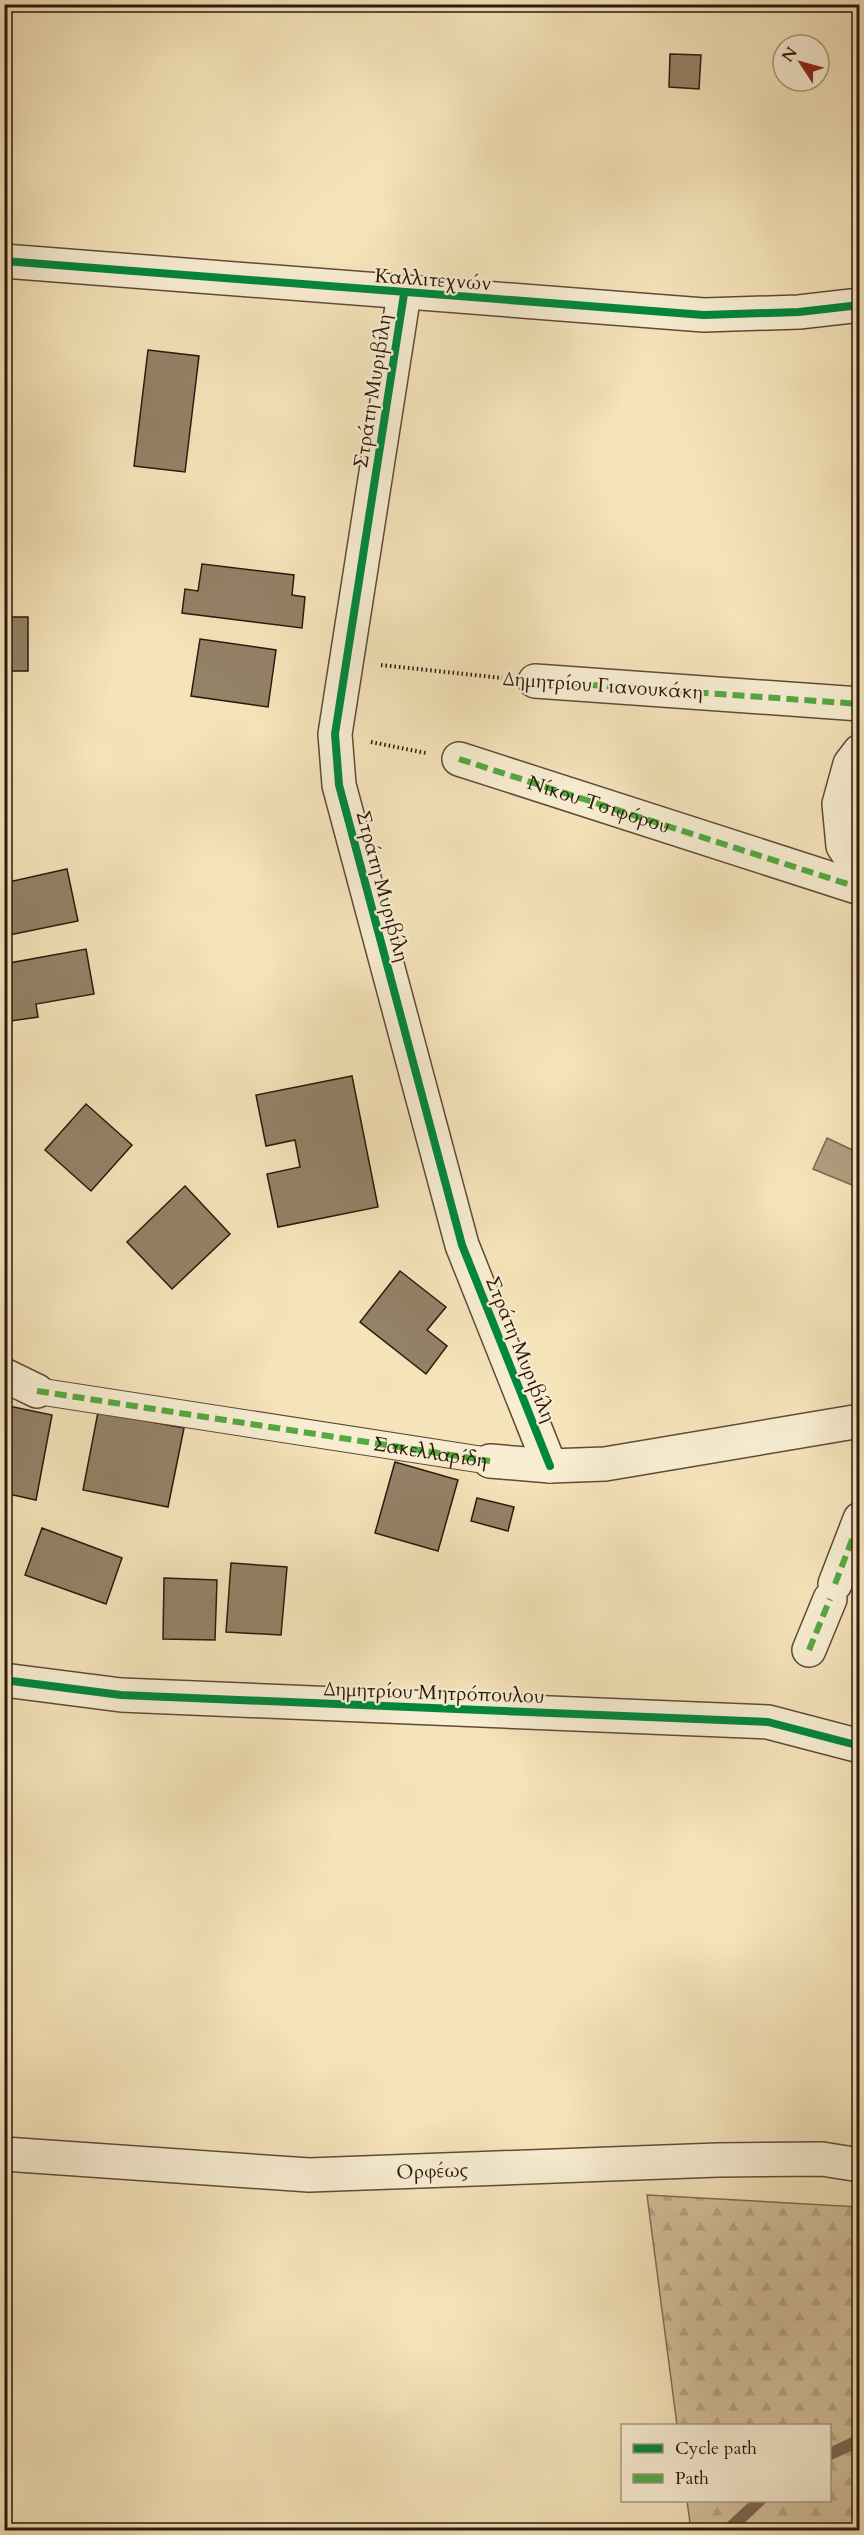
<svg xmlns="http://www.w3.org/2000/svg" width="864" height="2535" font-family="Cardo,serif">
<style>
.forest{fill:url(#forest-firs);stroke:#7f6c55;stroke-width:1.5}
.water{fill:#b09e7f;stroke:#7b6851;stroke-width:1.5}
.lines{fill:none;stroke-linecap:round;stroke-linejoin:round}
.stream{stroke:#7b6851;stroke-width:12}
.building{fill:#948267;stroke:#2b180d;stroke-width:1.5}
.pedestrian-casing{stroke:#5e4b38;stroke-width:28}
.minor-casing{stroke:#5e4b38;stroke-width:36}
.tertiary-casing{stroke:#5e4b38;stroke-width:36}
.path{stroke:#2b180d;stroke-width:4;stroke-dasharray:1.5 3;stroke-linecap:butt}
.pedestrian{stroke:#f8edd2;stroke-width:26}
.minor{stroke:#f8edd2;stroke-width:33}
.tertiary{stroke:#f8edd2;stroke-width:33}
.quiet{stroke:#54a941;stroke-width:6;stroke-dasharray:12 6;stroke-linecap:butt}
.cycleway-casing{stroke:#f8edd2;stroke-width:11}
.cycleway{stroke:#00873e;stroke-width:8}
.labels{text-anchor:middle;stroke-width:4.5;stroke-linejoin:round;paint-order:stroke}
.street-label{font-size:20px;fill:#2b180d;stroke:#f8edd2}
</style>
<defs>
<pattern id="forest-firs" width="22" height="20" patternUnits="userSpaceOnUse" patternTransform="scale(1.5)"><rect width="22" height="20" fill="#d3c09d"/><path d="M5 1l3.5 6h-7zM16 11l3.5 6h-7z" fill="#b5a486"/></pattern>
</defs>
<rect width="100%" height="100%" fill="#f5e3ba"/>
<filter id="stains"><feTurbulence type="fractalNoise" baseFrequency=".00333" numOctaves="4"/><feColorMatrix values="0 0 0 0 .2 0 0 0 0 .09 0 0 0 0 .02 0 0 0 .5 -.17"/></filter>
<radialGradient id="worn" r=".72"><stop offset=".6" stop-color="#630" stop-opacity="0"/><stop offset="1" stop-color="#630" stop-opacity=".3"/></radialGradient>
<path class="forest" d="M 647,2195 L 859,2207 L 859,2530 L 691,2530 L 687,2501 L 830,2500 L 830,2426 L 677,2425 Z"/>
<path class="water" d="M 827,1138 L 859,1153 L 859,1188 L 813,1169 Z"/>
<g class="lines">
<path class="stream" d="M 830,2454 L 860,2440
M 728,2530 L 760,2500"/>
</g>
<path class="building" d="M 670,54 L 701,55 L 699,89 L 669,87 Z
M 148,350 L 199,356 L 185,472 L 134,466 Z
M 202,564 L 294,575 L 292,595 L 305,597 L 302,628 L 182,613 L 185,589 L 198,591 Z
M 4,617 L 28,617 L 28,671 L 4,671 Z
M 200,639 L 276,650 L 268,707 L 191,696 Z
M 67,869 L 78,921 L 4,936 L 4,883 Z
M 86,949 L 94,994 L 36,1004 L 38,1017 L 4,1022 L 4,964 Z
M 352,1076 L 378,1207 L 278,1227 L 267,1174 L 300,1167 L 295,1140 L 266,1146 L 256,1095 Z
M 86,1104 L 132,1145 L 91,1191 L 45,1150 Z
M 185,1186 L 230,1234 L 172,1289 L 127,1242 Z
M 400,1271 L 446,1307 L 427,1330 L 447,1346 L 426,1374 L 360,1322 Z
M 4,1405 L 52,1415 L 36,1500 L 4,1493 L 7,1471 L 4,1470 Z
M 98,1412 L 184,1428 L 168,1507 L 83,1490 Z
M 395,1462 L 458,1480 L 438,1551 L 375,1533 Z
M 477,1498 L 514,1507 L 508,1531 L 471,1521 Z
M 42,1528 L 122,1558 L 106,1604 L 25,1575 Z
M 231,1563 L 287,1567 L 281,1635 L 226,1632 Z
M 164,1578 L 217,1580 L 215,1640 L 163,1639 Z"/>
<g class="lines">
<g class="pedestrian-casing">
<g id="pedestrian">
<path id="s1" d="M 37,1391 L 490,1461"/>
</g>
</g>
<g class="minor-casing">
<g id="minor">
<path d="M 404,294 L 335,734 L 339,785 L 462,1245 L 550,1466"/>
<path d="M 535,681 L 860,704"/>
<path d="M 860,751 L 850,764 L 839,804 L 843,846 L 860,871"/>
<path id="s2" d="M 459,759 L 860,888"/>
<path d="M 4,1375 L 37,1391"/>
<path d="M 490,1461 L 550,1466 L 605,1464 L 860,1421"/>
<path d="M 835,1584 L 860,1519"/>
<path d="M 809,1650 L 830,1599"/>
<path d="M 4,1680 L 121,1695 L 768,1722 L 860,1746"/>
<path id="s3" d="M 4,2154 L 309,2175 L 718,2160 L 822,2159 L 860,2165"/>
</g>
</g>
<g class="tertiary-casing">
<path id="tertiary" d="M 4,261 L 704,315 L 799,312 L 860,305"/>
</g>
<path class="path" d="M 381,665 L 502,678
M 371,742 L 426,753"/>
<use href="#pedestrian" class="pedestrian"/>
<use href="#minor" class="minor"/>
<use href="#tertiary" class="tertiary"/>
<path class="quiet" d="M 535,681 L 860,704
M 459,759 L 860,888
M 37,1391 L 490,1461
M 835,1584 L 860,1519
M 809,1650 L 830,1599"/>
<g class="cycleway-casing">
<path id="cycleway" d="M 4,261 L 704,315 L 799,312 L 860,305
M 404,294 L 335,734 L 339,785 L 462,1245 L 550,1466
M 4,1680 L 121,1695 L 768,1722 L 860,1746"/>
</g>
<use href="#cycleway" class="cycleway"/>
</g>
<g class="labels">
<g class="street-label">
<text transform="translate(433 279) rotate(4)" y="7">Καλλιτεχνών</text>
<text transform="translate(372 391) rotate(-81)" y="7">Στράτη Μυριβίλη</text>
<text transform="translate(603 685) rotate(4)" y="7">Δημητρίου Γιανουκάκη</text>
<text dy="7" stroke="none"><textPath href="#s2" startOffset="147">Νίκου Τσιφόρου</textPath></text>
<text transform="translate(383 886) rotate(75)" y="7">Στράτη Μυριβίλη</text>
<text transform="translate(521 1349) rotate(68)" y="7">Στράτη Μυριβίλη</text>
<text dy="7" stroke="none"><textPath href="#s1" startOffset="398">Σακελλαρίδη</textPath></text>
<text transform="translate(434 1692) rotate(2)" y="7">Δημητρίου Μητρόπουλου</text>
<text dy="7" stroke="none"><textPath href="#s3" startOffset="429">Ορφέως</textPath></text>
</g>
</g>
<rect width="864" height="2535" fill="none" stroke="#f5e3ba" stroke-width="24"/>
<rect x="6" y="6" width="852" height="2523" fill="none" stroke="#2b180d" stroke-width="3"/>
<rect x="12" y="12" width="840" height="2511" fill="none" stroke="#2b180d" stroke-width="1.5"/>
<rect x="621" y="2424" width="210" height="78" fill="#f8edd2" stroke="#a69883" stroke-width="1.5"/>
<rect x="633" y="2444" width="30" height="9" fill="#00873e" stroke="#a69883" stroke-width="1.5"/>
<text x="675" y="2454" font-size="18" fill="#2b180d">Cycle path</text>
<rect x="633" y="2474" width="30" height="9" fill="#54a941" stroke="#a69883" stroke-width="1.5"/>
<text x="675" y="2484" font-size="18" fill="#2b180d">Path</text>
<g transform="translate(801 63) rotate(306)"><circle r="28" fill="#f8edd2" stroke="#a69883" stroke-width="1.5"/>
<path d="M0-4.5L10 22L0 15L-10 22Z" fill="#8f2418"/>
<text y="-9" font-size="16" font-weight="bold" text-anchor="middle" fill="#2b180d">N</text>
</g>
<rect width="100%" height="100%" filter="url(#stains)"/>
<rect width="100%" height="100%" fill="url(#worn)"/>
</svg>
